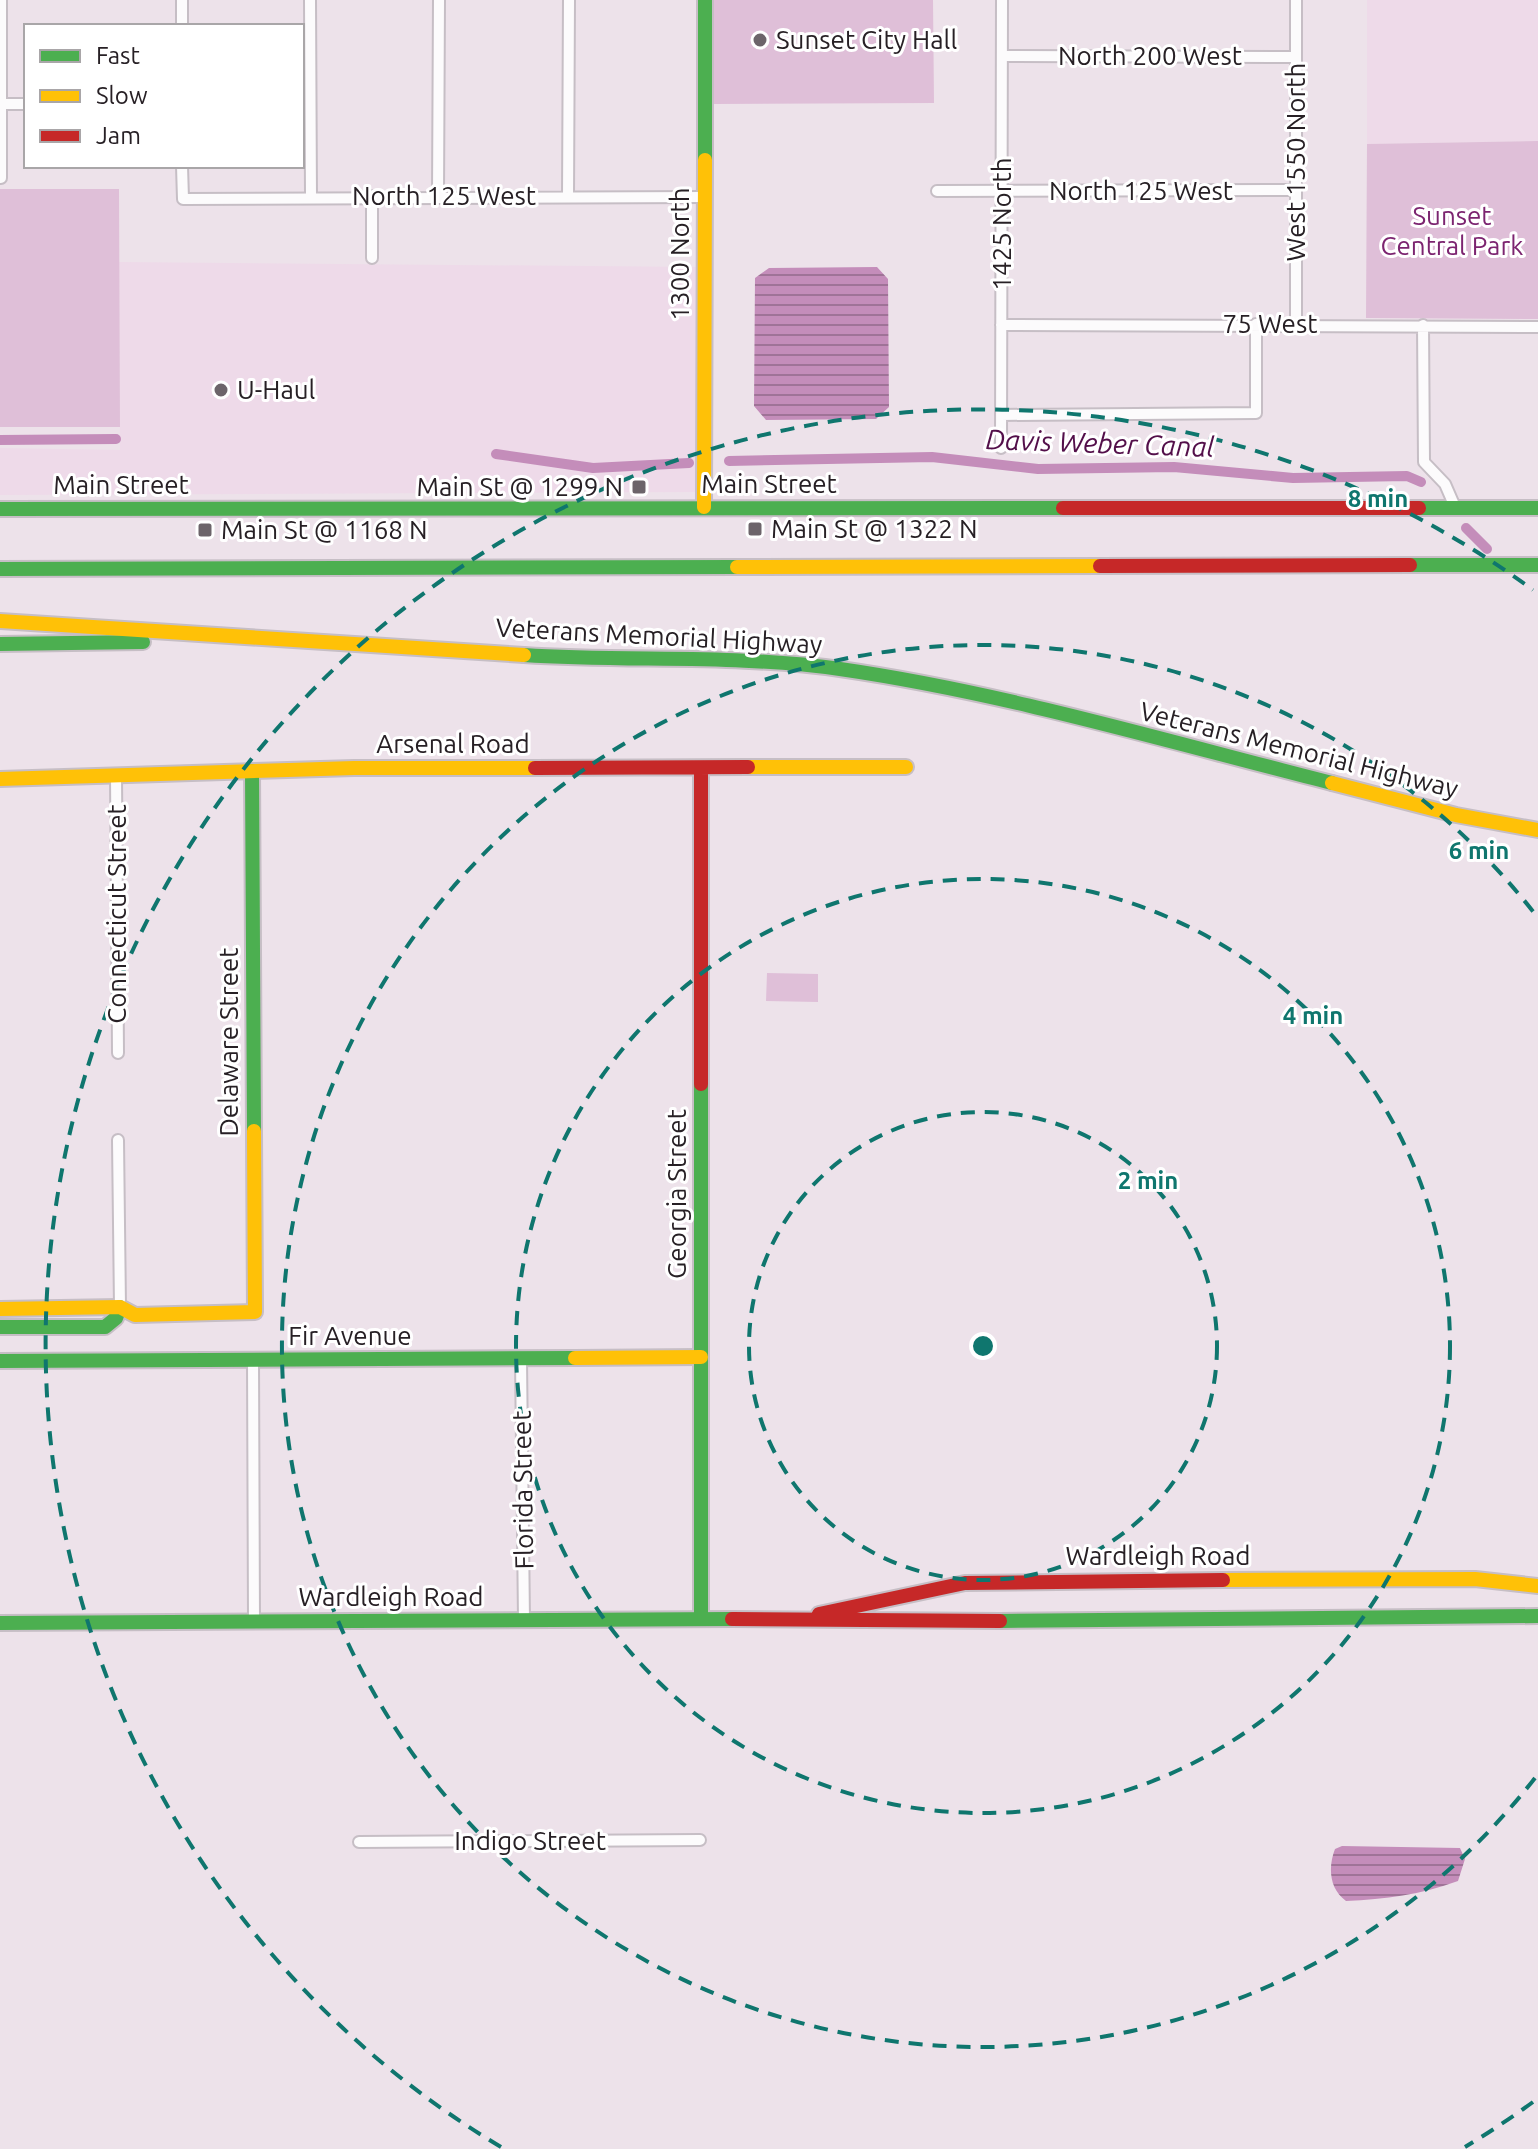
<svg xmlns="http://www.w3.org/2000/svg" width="1538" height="2149" font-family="Ubuntu,sans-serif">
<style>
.built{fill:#eedae9}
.green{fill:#dfbfd8}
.water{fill:url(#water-rules)}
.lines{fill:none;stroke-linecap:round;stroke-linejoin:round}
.canal{stroke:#c48dba;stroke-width:10}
.street-casing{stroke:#c6bec5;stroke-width:14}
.fast-casing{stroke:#c6bec5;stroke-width:18}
.slow-casing{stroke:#c6bec5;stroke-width:18}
.jam-casing{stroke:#c6bec5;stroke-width:18}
.street{stroke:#fcfbfc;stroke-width:10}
.fast{stroke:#4caf50;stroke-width:14}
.slow{stroke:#ffc107;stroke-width:14}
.jam{stroke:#c62828;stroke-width:14}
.ring{fill:none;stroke:#0f766e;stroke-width:4;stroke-dasharray:14 10}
.poi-dot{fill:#6c646a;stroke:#fff;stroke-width:3}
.labels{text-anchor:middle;stroke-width:6;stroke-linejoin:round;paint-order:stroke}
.poi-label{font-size:26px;fill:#272025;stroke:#fff;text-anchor:start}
.street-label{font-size:26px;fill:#272025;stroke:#fff}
.park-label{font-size:26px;fill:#7c2470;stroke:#fff}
.water-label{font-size:28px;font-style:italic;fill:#530f4a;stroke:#fff}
.centre{fill:#0f766e;stroke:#fff;stroke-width:4}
.ring-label{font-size:24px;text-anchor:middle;font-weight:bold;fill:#0f766e;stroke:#fff;stroke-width:6;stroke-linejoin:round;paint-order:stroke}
</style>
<defs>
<pattern id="water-rules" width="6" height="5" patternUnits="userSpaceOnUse" patternTransform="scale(2)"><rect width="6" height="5" fill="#c48dba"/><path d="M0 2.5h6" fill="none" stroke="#9f7397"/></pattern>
</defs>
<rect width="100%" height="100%" fill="#ede2ea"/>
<path class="built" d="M 1367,0 L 1538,0 L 1538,141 L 1367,144 Z
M 119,262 L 697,267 L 696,492 L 0,495 L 0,448 L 120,450 Z"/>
<path class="green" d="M 714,0 L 933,0 L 934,103 L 714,104 Z
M 1538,141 L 1538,319 L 1366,318 L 1367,144 Z
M 0,189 L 119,189 L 120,427 L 0,427 Z
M 767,973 L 818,974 L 818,1002 L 766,1001 Z"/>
<path class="water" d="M 877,267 L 888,279 L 889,407 L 876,419 L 766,420 L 754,406 L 755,278 L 769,268 Z
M 1342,1846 L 1460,1848 L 1465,1859 L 1458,1881 C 1420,1895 1386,1899 1346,1901 C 1329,1889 1328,1867 1335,1849 Z"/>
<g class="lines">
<path class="canal" d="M 0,440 L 116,439
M 496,454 L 593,468 L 689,463
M 729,461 L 932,457 L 1038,469 L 1174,467 L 1293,478 L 1407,476 L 1421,482
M 1466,528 L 1487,549"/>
<g class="street-casing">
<path id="street" d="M 1,0 L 1,178
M 182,0 L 182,26
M 310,0 L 311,196
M 1296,0 L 1296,324
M 1003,56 L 1296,57
M 2,104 L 26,104
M 182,166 L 183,199 L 704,197
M 937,191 L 1296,190
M 438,195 L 439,0
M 568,197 L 569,0
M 372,258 L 372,196
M 1001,325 L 1538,327
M 1423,325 L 1424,462 L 1445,484 L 1455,507
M 1001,415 L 1256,413 L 1256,324
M 1001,448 L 1002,0
M 116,775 L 118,1053
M 118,1140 L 120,1307
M 253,1359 L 254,1622
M 521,1360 L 524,1620
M 359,1842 L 700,1840"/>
</g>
<g class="fast-casing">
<path id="fast" d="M 705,160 L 705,0
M 1419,508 L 1538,508
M 0,509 L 1063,508
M 1410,565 L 1538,565
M 0,569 L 737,567
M 0,644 L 143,642
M 524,655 C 629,662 735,654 840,669 C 1006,693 1169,742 1332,783
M 252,771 L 254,1131
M 701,1084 L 701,1619
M 0,1327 L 105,1327 L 116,1318 L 120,1307
M 0,1361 L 575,1358
M 1000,1621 L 1538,1616
M 0,1623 L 732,1619"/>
</g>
<g class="slow-casing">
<path id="slow" d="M 704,507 L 705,160
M 737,567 L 1100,566
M 0,621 L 524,655
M 748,767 L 906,767
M 0,779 L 354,768 L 535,768
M 1332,783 L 1456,815 L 1538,830
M 0,1309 L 120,1307 L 135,1315 L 255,1312 L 254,1131
M 575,1358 L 701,1357
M 1223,1580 L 1475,1579 L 1538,1586"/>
</g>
<g class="jam-casing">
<path id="jam" d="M 1063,508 L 1419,508
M 1100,566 L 1410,565
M 535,768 L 748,767
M 701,769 L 701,1084
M 819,1614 L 965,1583 L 1223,1580
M 732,1619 L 1000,1621"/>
</g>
<use href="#street" class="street"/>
<use href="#fast" class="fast"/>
<use href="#slow" class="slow"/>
<use href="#jam" class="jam"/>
</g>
<g class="ring">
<circle cx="983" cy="1346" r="234"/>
<circle cx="983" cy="1346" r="467"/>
<path d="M1535 1778A701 701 0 1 1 1535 914"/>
<path d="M1533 2102A935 935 0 0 1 1465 2147M501 2147A935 935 0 1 1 1533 590"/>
</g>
<g class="poi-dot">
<circle cx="760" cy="40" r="8"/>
<circle cx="221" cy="390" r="8"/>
<rect x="631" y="479" width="16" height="16" rx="4"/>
<rect x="747" y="521" width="16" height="16" rx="4"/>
<rect x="197" y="522" width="16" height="16" rx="4"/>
</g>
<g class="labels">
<g class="poi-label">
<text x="776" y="49">Sunset City Hall</text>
<text x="237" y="399">U-Haul</text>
<text x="623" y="496" text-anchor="end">Main St @ 1299 N</text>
<text x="771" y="538">Main St @ 1322 N</text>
<text x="221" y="539">Main St @ 1168 N</text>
</g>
<g class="street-label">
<text x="1150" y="65">North 200 West</text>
<text transform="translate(1296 162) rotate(-90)" y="9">West 1550 North</text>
<text x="1141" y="200">North 125 West</text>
<text x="444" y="205">North 125 West</text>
<text transform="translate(1002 224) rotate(-90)" y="9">1425 North</text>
<text transform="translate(680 254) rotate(-90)" y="9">1300 North</text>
<text x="1270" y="333">75 West</text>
<text x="769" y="493">Main Street</text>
<text x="121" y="494">Main Street</text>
<text transform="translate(659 636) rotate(3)" y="9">Veterans Memorial Highway</text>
<text x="453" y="753">Arsenal Road</text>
<text transform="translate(1299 750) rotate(14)" y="9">Veterans Memorial Highway</text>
<text transform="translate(117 914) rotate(-90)" y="9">Connecticut Street</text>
<text transform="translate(229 1042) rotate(-90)" y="9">Delaware Street</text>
<text transform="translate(677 1194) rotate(-90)" y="9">Georgia Street</text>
<text x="350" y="1345">Fir Avenue</text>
<text transform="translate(523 1490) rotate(-91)" y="9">Florida Street</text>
<text x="1158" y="1565">Wardleigh Road</text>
<text x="391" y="1606">Wardleigh Road</text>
<text x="530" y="1850">Indigo Street</text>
</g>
<g class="park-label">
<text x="1452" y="225">Sunset<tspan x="1452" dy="30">Central Park</tspan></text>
</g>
<g class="water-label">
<text transform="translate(1100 443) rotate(2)" y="10">Davis Weber Canal</text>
</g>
</g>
<circle cx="983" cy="1346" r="12" class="centre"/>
<g class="ring-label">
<text x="1378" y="507">8 min</text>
<text x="1479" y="859">6 min</text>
<text x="1313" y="1024">4 min</text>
<text x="1148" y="1189">2 min</text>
</g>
<rect x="24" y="24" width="280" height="144" fill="#ffffff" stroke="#a9a6a8" stroke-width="2"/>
<rect x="40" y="50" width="40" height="12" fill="#4caf50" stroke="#a9a6a8" stroke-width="2"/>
<text x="96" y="64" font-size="24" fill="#272025">Fast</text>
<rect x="40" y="90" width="40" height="12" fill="#ffc107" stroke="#a9a6a8" stroke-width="2"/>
<text x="96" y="104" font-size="24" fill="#272025">Slow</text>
<rect x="40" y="130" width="40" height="12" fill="#c62828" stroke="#a9a6a8" stroke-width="2"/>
<text x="96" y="144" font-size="24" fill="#272025">Jam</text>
</svg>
